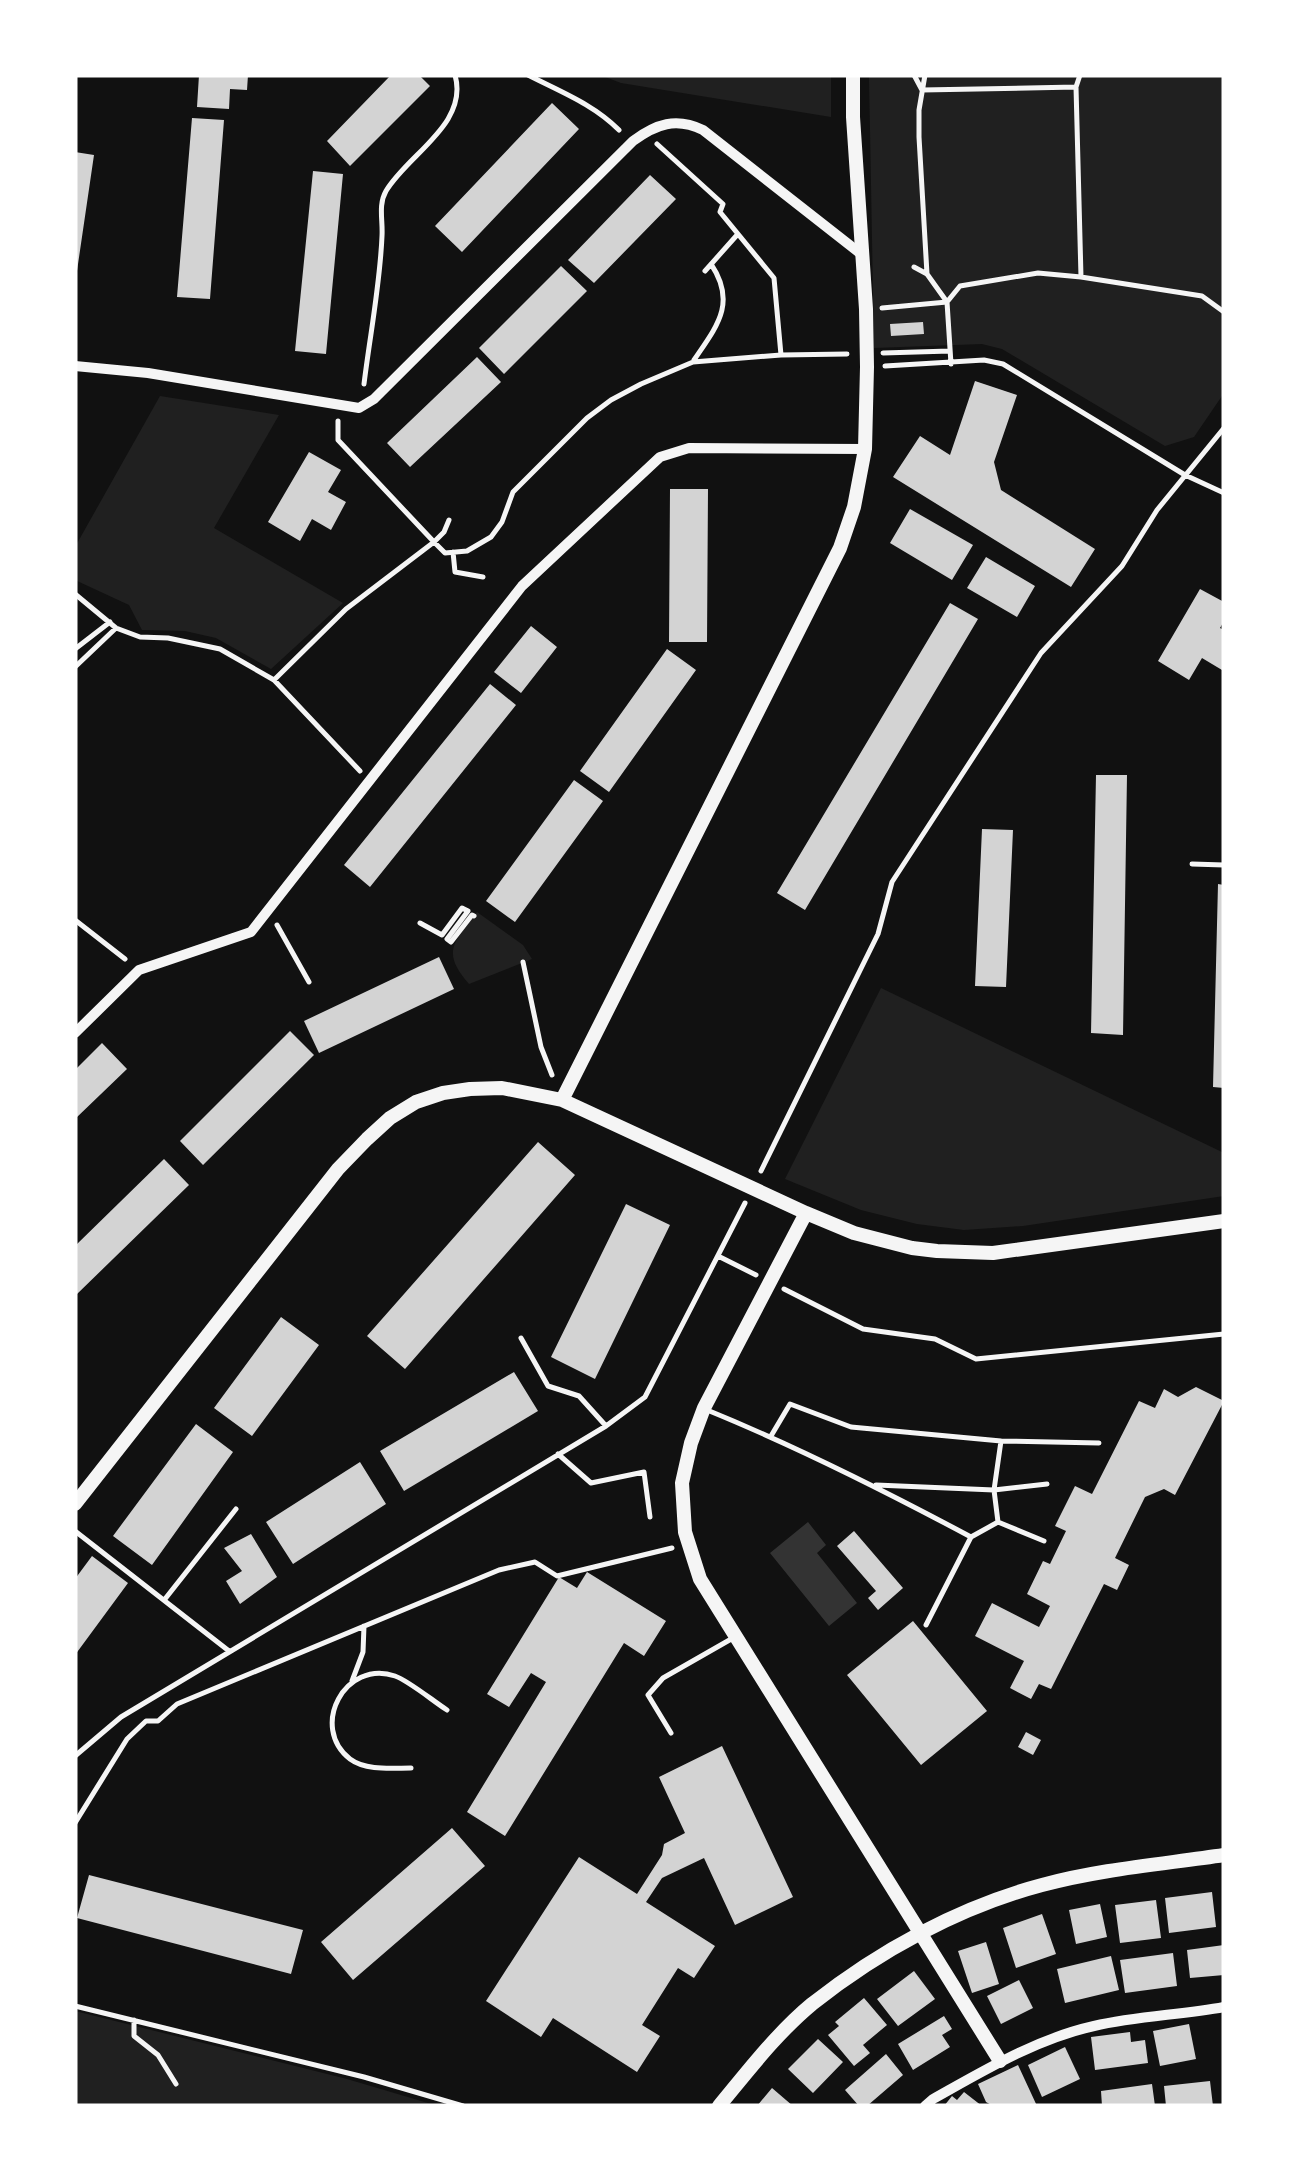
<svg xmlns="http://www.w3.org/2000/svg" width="1299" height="2181" font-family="Rubik,sans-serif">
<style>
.green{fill:#202020}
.water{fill:#333}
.building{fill:#d3d3d3}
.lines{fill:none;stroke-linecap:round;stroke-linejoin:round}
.path{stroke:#f5f5f5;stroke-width:5}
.service{stroke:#f5f5f5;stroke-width:5}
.minor{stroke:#f5f5f5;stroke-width:10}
.tertiary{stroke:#f5f5f5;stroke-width:14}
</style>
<rect width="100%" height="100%" fill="#111"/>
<path class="green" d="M 600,75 L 831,75 L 831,117 L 621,83 Z
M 869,75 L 1224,75 L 1224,393 L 1194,437 L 1165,446 L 1002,349 L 982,344 L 874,348 Z
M 160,396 L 279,415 L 214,528 L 343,603 L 271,669 L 216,638 L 185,631 L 142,630 L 129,605 L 75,580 L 75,547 Z
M 477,912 L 523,945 L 532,959 L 469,984 C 440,951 455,942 477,912 Z
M 881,988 L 1224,1153 L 1224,1196 L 1023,1226 L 964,1230 L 917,1224 L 861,1210 L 785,1179 Z
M 75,2011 L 347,2079 L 438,2106 L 75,2106 Z"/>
<path class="water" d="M 808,1522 L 826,1545 L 817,1553 L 857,1603 L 829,1626 L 770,1553 Z"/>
<path class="building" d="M 199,75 L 248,75 L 247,90 L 230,89 L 229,109 L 197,107 Z
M 391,75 L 419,75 L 430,86 L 350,166 L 327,141 Z
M 552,103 L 579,129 L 462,252 L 435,226 Z
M 192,118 L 224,120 L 210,299 L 177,297 Z
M 75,152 L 94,155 L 77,271 L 75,271 Z
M 313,171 L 343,174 L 326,354 L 295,351 Z
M 650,175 L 676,199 L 594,283 L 568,260 Z
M 561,266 L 587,291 L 504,374 L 479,348 Z
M 923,322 L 924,334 L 891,336 L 890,324 Z
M 477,357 L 501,382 L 410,467 L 387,443 Z
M 975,381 L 1017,395 L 994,462 L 1001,490 L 1095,549 L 1071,587 L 893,477 L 920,436 L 950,455 Z
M 309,452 L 341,470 L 328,492 L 346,502 L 331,530 L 312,519 L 300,541 L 268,522 Z
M 670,489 L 708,489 L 707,642 L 669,642 Z
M 910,509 L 973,545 L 952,580 L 890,543 Z
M 986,557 L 1035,586 L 1017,617 L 967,588 Z
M 1200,589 L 1224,602 L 1224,621 L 1220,628 L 1224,630 L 1224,666 L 1222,670 L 1202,658 L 1189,680 L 1158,661 Z
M 950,603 L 978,619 L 805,910 L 777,893 Z
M 531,626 L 557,647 L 521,693 L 494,672 Z
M 667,649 L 696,670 L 609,792 L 580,771 Z
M 490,684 L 516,705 L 370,887 L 344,865 Z
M 1096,775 L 1127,775 L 1123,1035 L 1091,1033 Z
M 574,780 L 603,801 L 515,922 L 486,901 Z
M 982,829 L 1013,830 L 1006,987 L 975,986 Z
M 1218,884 L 1224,885 L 1224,1088 L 1213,1087 Z
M 439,957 L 454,989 L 319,1053 L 304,1021 Z
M 290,1031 L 314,1055 L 203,1165 L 180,1141 Z
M 102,1043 L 127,1069 L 75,1119 L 75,1070 Z
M 538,1142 L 575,1175 L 405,1369 L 367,1336 Z
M 164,1159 L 189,1185 L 75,1296 L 75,1246 Z
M 626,1204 L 670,1225 L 595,1379 L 551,1357 Z
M 281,1317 L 319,1345 L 252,1436 L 214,1408 Z
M 514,1372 L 538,1411 L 404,1491 L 380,1451 Z
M 1196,1387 L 1224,1401 L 1175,1495 L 1164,1489 L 1145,1497 L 1115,1558 L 1129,1565 L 1117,1590 L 1104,1584 L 1051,1689 L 1039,1684 L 1031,1699 L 1010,1688 L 1024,1661 L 975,1636 L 992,1603 L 1039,1627 L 1050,1606 L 1027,1594 L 1043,1561 L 1050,1564 L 1066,1531 L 1055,1526 L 1075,1486 L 1092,1494 L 1139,1401 L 1155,1408 L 1164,1389 L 1178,1397 Z
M 196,1424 L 233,1452 L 152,1565 L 113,1536 Z
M 360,1462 L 386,1504 L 293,1564 L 266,1522 Z
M 854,1531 L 903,1588 L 878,1610 L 868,1598 L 876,1591 L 837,1546 Z
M 251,1534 L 277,1577 L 240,1604 L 226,1581 L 242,1571 L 224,1548 Z
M 92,1556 L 128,1583 L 75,1655 L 75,1579 Z
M 587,1572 L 666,1621 L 644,1656 L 624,1643 L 505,1836 L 467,1812 L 546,1682 L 531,1673 L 509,1707 L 487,1694 L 559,1577 L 577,1588 Z
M 913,1621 L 987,1711 L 921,1765 L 847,1675 Z
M 1026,1732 L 1041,1740 L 1033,1755 L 1018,1747 Z
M 722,1746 L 793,1897 L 735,1925 L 704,1858 L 662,1878 L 646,1902 L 715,1946 L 694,1978 L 678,1968 L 642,2025 L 660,2036 L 637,2072 L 553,2018 L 541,2037 L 486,2001 L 579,1857 L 637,1894 L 662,1855 L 664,1844 L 685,1833 L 659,1777 Z
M 452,1828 L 485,1866 L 353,1980 L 321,1942 Z
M 89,1875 L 303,1930 L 291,1974 L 77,1918 Z
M 1212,1892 L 1216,1927 L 1169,1933 L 1165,1898 Z
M 1156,1900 L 1161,1938 L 1120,1943 L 1115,1905 Z
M 1100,1904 L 1107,1937 L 1076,1944 L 1069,1910 Z
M 1042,1914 L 1056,1954 L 1016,1968 L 1003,1928 Z
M 986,1942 L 999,1984 L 972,1993 L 958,1951 Z
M 1224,1945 L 1224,1975 L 1190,1978 L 1187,1950 Z
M 1173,1953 L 1177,1986 L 1125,1993 L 1120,1960 Z
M 1111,1956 L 1119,1990 L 1065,2003 L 1057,1969 Z
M 914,1971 L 935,1999 L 898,2026 L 877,1999 Z
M 1019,1980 L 1033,2008 L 1001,2024 L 987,1996 Z
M 864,1998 L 887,2025 L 863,2045 L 870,2053 L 854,2066 L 828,2035 L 839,2026 L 835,2022 Z
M 944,2016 L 952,2029 L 942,2035 L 950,2047 L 913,2070 L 898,2044 Z
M 1189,2024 L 1196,2059 L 1160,2066 L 1153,2031 Z
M 1130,2032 L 1131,2042 L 1145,2040 L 1148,2063 L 1095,2070 L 1091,2037 Z
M 818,2039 L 843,2062 L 813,2093 L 788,2069 Z
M 1065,2047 L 1080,2079 L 1042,2097 L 1028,2065 Z
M 886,2054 L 903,2075 L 867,2106 L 859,2106 L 845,2090 Z
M 1018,2065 L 1037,2106 L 993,2106 L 986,2102 L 978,2084 Z
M 1210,2081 L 1213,2106 L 1166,2106 L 1164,2086 Z
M 1152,2084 L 1155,2106 L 1102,2106 L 1101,2091 Z
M 772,2088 L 793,2106 L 757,2106 Z
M 964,2092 L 982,2106 L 944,2106 L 952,2096 L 957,2100 Z"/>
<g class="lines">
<path class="path" d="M 528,75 C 561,92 593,104 619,130
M 914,75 L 922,90 L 1076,87 L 1080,75
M 925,75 L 919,110 L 919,137 L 927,274 L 947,302 L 960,286 L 1038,273 L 1081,277
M 1076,87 L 1081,277 L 1202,296 L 1224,312
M 657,144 L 723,204 L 720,212 L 774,278 L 781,355
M 914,267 L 927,274
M 705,271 L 737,235
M 882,308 L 947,302 L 951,364
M 883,353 L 950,351
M 694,360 C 717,326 737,303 711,264
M 885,366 L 984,360 L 1003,364 L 1185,475 L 1224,493
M 364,384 C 370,335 380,285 382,236 C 383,220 378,205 386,191 C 408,154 469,124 455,75
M 338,421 L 338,440 L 434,542 L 445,553 L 467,551 L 491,537 L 502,522 L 513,492 L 587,418 L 611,400 L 641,384 L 693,362 L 781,355 L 847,354
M 453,552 L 455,572 L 483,577
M 75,594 L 116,628 L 140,637 L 168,638 L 220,649 L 274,680 L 360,771
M 75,649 L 110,622
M 75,667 L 116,628
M 274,680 L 346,609 L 434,542 L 444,532 L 449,520
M 1192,864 L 1224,865
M 75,920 L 125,959
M 420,923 L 442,935 L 462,908 L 468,911 L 447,939 L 451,942 L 472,915 L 474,916
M 277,925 L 309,982
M 523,962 L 541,1047 L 552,1075
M 761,1171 L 878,934 L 892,882 L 1041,653 L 1122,566 L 1157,510 L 1224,428
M 718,1256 L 756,1275
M 784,1289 L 863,1329 L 935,1339 L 976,1359 L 1224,1334
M 521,1338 L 548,1386 L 579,1396 L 606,1426
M 558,1454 L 591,1483 L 644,1472 L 650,1517
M 75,1531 L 229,1651
M 165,1599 L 236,1509
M 352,1681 L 363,1652 L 364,1626
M 75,1756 L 121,1717 L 606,1426 L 645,1397 L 745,1203
M 411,1768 C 392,1768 366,1771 350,1759 C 309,1727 345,1659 395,1676 C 409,1681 433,1701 447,1710
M 75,1823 L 127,1739 L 146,1721 L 158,1721 L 177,1704 L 499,1570 L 535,1562 L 557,1576 L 672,1548
M 75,2006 L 364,2077 L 463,2106
M 134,2020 L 134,2036 L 158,2055 L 176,2084"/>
<path class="service" d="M 707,1410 C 798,1447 885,1491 971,1537 L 926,1625
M 771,1436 L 790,1404 L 851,1427 L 1001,1441
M 876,1485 L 994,1490 L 1047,1484
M 998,1522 L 994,1490 L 1001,1441 L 1099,1443
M 971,1537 L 998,1522 L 1044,1541
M 671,1733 L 648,1695 L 663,1678 L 733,1638"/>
<path class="minor" d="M 75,366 L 148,373 L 359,408 L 374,399 L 633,141 C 656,124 676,117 703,130 L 861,254
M 75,1033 L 139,970 L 251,932 L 522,586 L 660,457 L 689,448 L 865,449
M 925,2106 L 933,2099 C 985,2070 1036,2039 1094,2026 C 1137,2016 1181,2015 1224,2007"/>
<path class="tertiary" d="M 562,1100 L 840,548 L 854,507 L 865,449 L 867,367 L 866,309 L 853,117 L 853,75
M 806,1213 L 704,1408 L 691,1443 L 682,1483 L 685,1532 L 700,1579 L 1000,2061
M 75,1504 L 338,1169 L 367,1139 L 390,1118 L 416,1102 L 443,1093 L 470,1089 L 502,1088 L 562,1100 L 806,1213 L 854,1233 L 912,1248 L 937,1251 L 993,1253 L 1224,1221
M 719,2106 C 748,2071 777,2033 812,2004 C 879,1951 959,1907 1042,1885 C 1101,1869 1164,1864 1224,1855"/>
</g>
<rect width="1299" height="2181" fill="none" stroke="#ffffff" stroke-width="155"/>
</svg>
